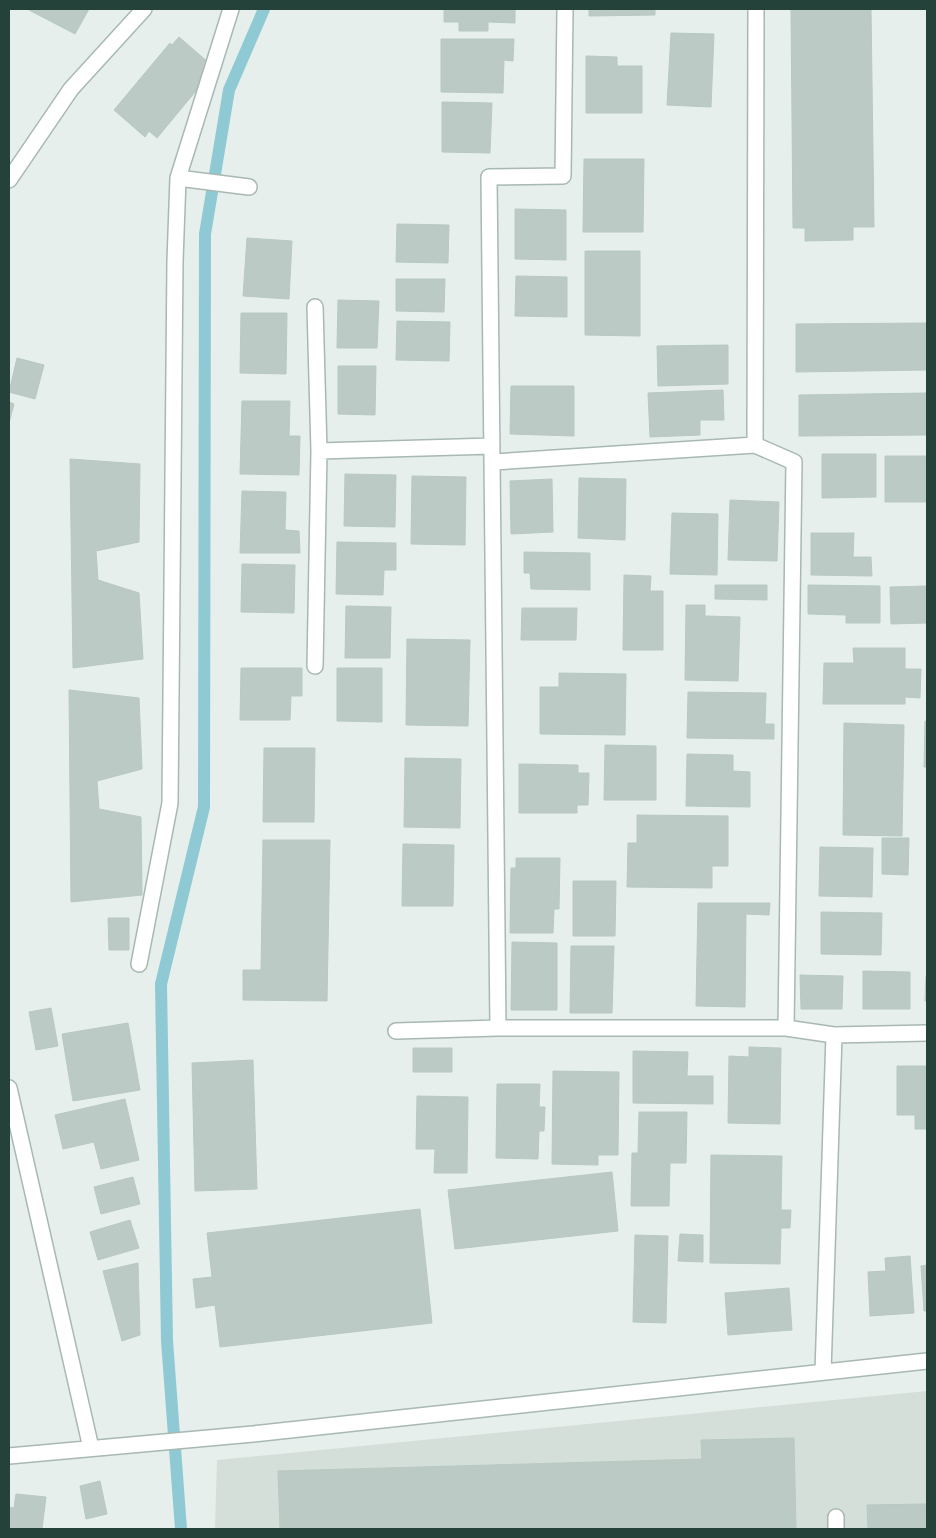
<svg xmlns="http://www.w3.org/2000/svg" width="936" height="1538" font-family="'Roboto Condensed',sans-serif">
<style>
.built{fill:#d4dfda}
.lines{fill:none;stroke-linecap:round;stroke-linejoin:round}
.stream{stroke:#8ec9d4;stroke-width:12}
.building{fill:#bbcac4;stroke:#b8c9c2}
.minor-casing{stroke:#a8b8b2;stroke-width:18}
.minor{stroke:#fff;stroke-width:15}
</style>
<rect width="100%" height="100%" fill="#e6efeb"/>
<path class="built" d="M 927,1391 L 927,1529 L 215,1529 L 217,1460 Z"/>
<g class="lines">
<path class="stream" d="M 181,1529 L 167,1341 L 161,984 L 204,807 L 205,234 L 229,90 L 264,9"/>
</g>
<path class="building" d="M 29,9 L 89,9 L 75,34 L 29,10 Z
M 444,9 L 515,9 L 515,23 L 488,22 L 488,31 L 459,31 L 459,22 L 444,22 Z
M 589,9 L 655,9 L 655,15 L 589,16 Z
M 791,9 L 871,9 L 874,227 L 853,227 L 853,240 L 805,241 L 805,228 L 793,228 Z
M 671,33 L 714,34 L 711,107 L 667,105 Z
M 179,37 L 209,63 L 204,69 L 210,74 L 157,138 L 149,131 L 145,137 L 114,110 L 170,43 L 172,45 Z
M 441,39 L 514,39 L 513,61 L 504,60 L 503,93 L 441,92 Z
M 586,56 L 617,57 L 617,66 L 642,66 L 642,113 L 586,113 Z
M 442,102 L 492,103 L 490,153 L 442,152 Z
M 584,159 L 644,159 L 643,232 L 583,232 Z
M 515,209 L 566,210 L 566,260 L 515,259 Z
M 397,224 L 449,225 L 448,263 L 396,262 Z
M 247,238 L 292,241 L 289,299 L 243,296 Z
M 585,251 L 640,251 L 640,336 L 585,335 Z
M 516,276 L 567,277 L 567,317 L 515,316 Z
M 396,279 L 445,279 L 444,312 L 396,311 Z
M 338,300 L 379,301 L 377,348 L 337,348 Z
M 241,313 L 287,313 L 286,374 L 240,373 Z
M 397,321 L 450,322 L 449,361 L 396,360 Z
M 927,323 L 927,370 L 796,372 L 796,324 Z
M 728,345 L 728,384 L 658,386 L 657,346 Z
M 17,358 L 44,365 L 35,399 L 9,392 Z
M 338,366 L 376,366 L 375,415 L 338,414 Z
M 511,386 L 574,386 L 574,436 L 510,434 Z
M 723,390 L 724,420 L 700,420 L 700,435 L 650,437 L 648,393 Z
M 927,393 L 927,435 L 799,436 L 799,395 Z
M 242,401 L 290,401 L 289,436 L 300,436 L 299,475 L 240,474 Z
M 9,402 L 14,404 L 9,423 Z
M 822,454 L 876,454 L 876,497 L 822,498 Z
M 885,456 L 927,456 L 927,502 L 885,502 Z
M 70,459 L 140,464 L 139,542 L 96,551 L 98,580 L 139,593 L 143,659 L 73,668 Z
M 345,474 L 396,475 L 395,527 L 344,526 Z
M 412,476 L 466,477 L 465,545 L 411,544 Z
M 579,478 L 626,479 L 625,540 L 578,538 Z
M 552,479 L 553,532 L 511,534 L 510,481 Z
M 242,491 L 286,492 L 285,530 L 299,531 L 300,553 L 240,553 Z
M 730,500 L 779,502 L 777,561 L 728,560 Z
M 672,513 L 718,514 L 717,575 L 670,574 Z
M 811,533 L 854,533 L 853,557 L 871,557 L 872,576 L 811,575 Z
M 337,542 L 396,543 L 396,570 L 384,570 L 383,595 L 336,594 Z
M 524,552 L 590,553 L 590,590 L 531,589 L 530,573 L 524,573 Z
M 242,564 L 295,565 L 294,613 L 241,612 Z
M 624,575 L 651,576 L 650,591 L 663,591 L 663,650 L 623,650 Z
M 715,585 L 767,585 L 767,600 L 715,599 Z
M 808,585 L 880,586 L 880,623 L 846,623 L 846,615 L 808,614 Z
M 927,586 L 927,623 L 891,624 L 890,587 Z
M 686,605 L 705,605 L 705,616 L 740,617 L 738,681 L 685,680 Z
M 346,606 L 391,607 L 390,658 L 345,658 Z
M 522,608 L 577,608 L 576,640 L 521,640 Z
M 407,639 L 470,640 L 468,726 L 406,725 Z
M 853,648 L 905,648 L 905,669 L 921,669 L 920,698 L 905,697 L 905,704 L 823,704 L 824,663 L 854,663 Z
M 241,668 L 302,668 L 302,696 L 291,696 L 290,720 L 240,720 Z
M 337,668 L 382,668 L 382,722 L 337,721 Z
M 559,673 L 626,674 L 625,735 L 540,734 L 540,687 L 559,687 Z
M 69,690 L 139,698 L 142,769 L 97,781 L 99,809 L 141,817 L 142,895 L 71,902 Z
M 688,692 L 766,693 L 765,724 L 774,724 L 774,739 L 687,738 Z
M 925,721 L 927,721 L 927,767 L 924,767 Z
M 844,723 L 904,725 L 902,836 L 843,835 Z
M 605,745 L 656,746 L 656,800 L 604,800 Z
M 264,748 L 315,748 L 314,822 L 263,822 Z
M 687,754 L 733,755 L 733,771 L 750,772 L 750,807 L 686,806 Z
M 405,758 L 461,759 L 460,828 L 404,827 Z
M 519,764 L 578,765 L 578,773 L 589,773 L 588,805 L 577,805 L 577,813 L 519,813 Z
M 637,815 L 728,816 L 728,866 L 712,866 L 712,888 L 627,887 L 628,843 L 637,843 Z
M 882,838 L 909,838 L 908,875 L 882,874 Z
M 263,840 L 330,840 L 327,1001 L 243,1000 L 243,970 L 261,970 Z
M 403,844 L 454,845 L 453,906 L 402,906 Z
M 820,847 L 873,848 L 872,897 L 819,896 Z
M 516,858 L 560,858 L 559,909 L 554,909 L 553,933 L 510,933 L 511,868 L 516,868 Z
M 573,881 L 616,881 L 615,936 L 573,936 Z
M 698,903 L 770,903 L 769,915 L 746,914 L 745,1007 L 696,1006 Z
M 821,912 L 882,913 L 881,955 L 821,954 Z
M 108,918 L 129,918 L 129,950 L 109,950 Z
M 512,942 L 557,943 L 557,1010 L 511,1010 Z
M 571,946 L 614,946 L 612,1013 L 570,1013 Z
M 863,971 L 910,972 L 910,1009 L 863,1009 Z
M 800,975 L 843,976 L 842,1009 L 801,1009 Z
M 926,976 L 927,976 L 927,1001 L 925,1001 Z
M 51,1008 L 58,1046 L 36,1050 L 29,1012 Z
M 128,1023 L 140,1090 L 73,1101 L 62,1034 Z
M 749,1047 L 781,1048 L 780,1124 L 728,1123 L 729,1056 L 749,1057 Z
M 413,1048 L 452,1048 L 452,1072 L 413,1072 Z
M 633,1051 L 688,1052 L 687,1076 L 713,1076 L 713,1104 L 633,1103 Z
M 253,1060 L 257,1189 L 195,1191 L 192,1063 Z
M 897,1066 L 927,1066 L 927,1129 L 915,1129 L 915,1115 L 897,1115 Z
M 553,1071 L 619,1072 L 618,1155 L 598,1155 L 598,1165 L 552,1164 Z
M 497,1084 L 540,1084 L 539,1107 L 545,1107 L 544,1131 L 539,1131 L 538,1159 L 496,1158 Z
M 417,1096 L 468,1097 L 467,1173 L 434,1173 L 435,1149 L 416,1149 Z
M 125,1099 L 139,1160 L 101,1169 L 94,1142 L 63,1149 L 55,1115 Z
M 639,1112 L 687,1112 L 686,1163 L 670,1163 L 669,1206 L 631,1206 L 632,1153 L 638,1153 Z
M 711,1155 L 782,1156 L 781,1210 L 791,1210 L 790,1228 L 781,1228 L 780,1264 L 710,1263 Z
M 612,1172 L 618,1231 L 455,1249 L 448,1190 Z
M 133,1177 L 140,1204 L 101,1214 L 94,1187 Z
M 420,1209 L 432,1323 L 220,1347 L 215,1305 L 196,1308 L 193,1279 L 212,1277 L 207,1233 Z
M 130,1220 L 139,1248 L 98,1260 L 90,1232 Z
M 680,1234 L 703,1235 L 703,1262 L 678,1261 Z
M 635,1235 L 668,1236 L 666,1323 L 633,1322 Z
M 910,1256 L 914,1313 L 870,1316 L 868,1272 L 886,1271 L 885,1258 Z
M 138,1263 L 140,1335 L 122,1341 L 103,1271 Z
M 927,1265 L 927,1311 L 924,1311 L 921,1266 Z
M 789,1288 L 792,1330 L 728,1335 L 725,1293 Z
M 794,1438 L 796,1529 L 280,1529 L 278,1471 L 702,1459 L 701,1440 Z
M 100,1481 L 107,1514 L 86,1519 L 80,1486 Z
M 16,1494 L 46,1497 L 42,1529 L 9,1529 L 9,1507 L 14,1508 Z
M 927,1504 L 927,1529 L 868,1529 L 867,1505 Z"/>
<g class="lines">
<g class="minor-casing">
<path id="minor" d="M 178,178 L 249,187
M 9,180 L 71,89 L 144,9
M 755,445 L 756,9
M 319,451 L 492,446
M 493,462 L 755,445 L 794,462 L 786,1028
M 315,666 L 319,451 L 315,307
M 139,964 L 170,803 L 175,261 L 178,178 L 231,9
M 498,1028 L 489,177 L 563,176 L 565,9
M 396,1031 L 498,1028 L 786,1028 L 834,1035 L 823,1372
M 834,1035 L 927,1033
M 9,1088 L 91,1448
M 9,1456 L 253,1434 L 927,1361
M 836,1517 L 836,1529"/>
</g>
<use href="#minor" class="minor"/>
</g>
<rect width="936" height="1538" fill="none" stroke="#24423a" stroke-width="20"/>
</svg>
